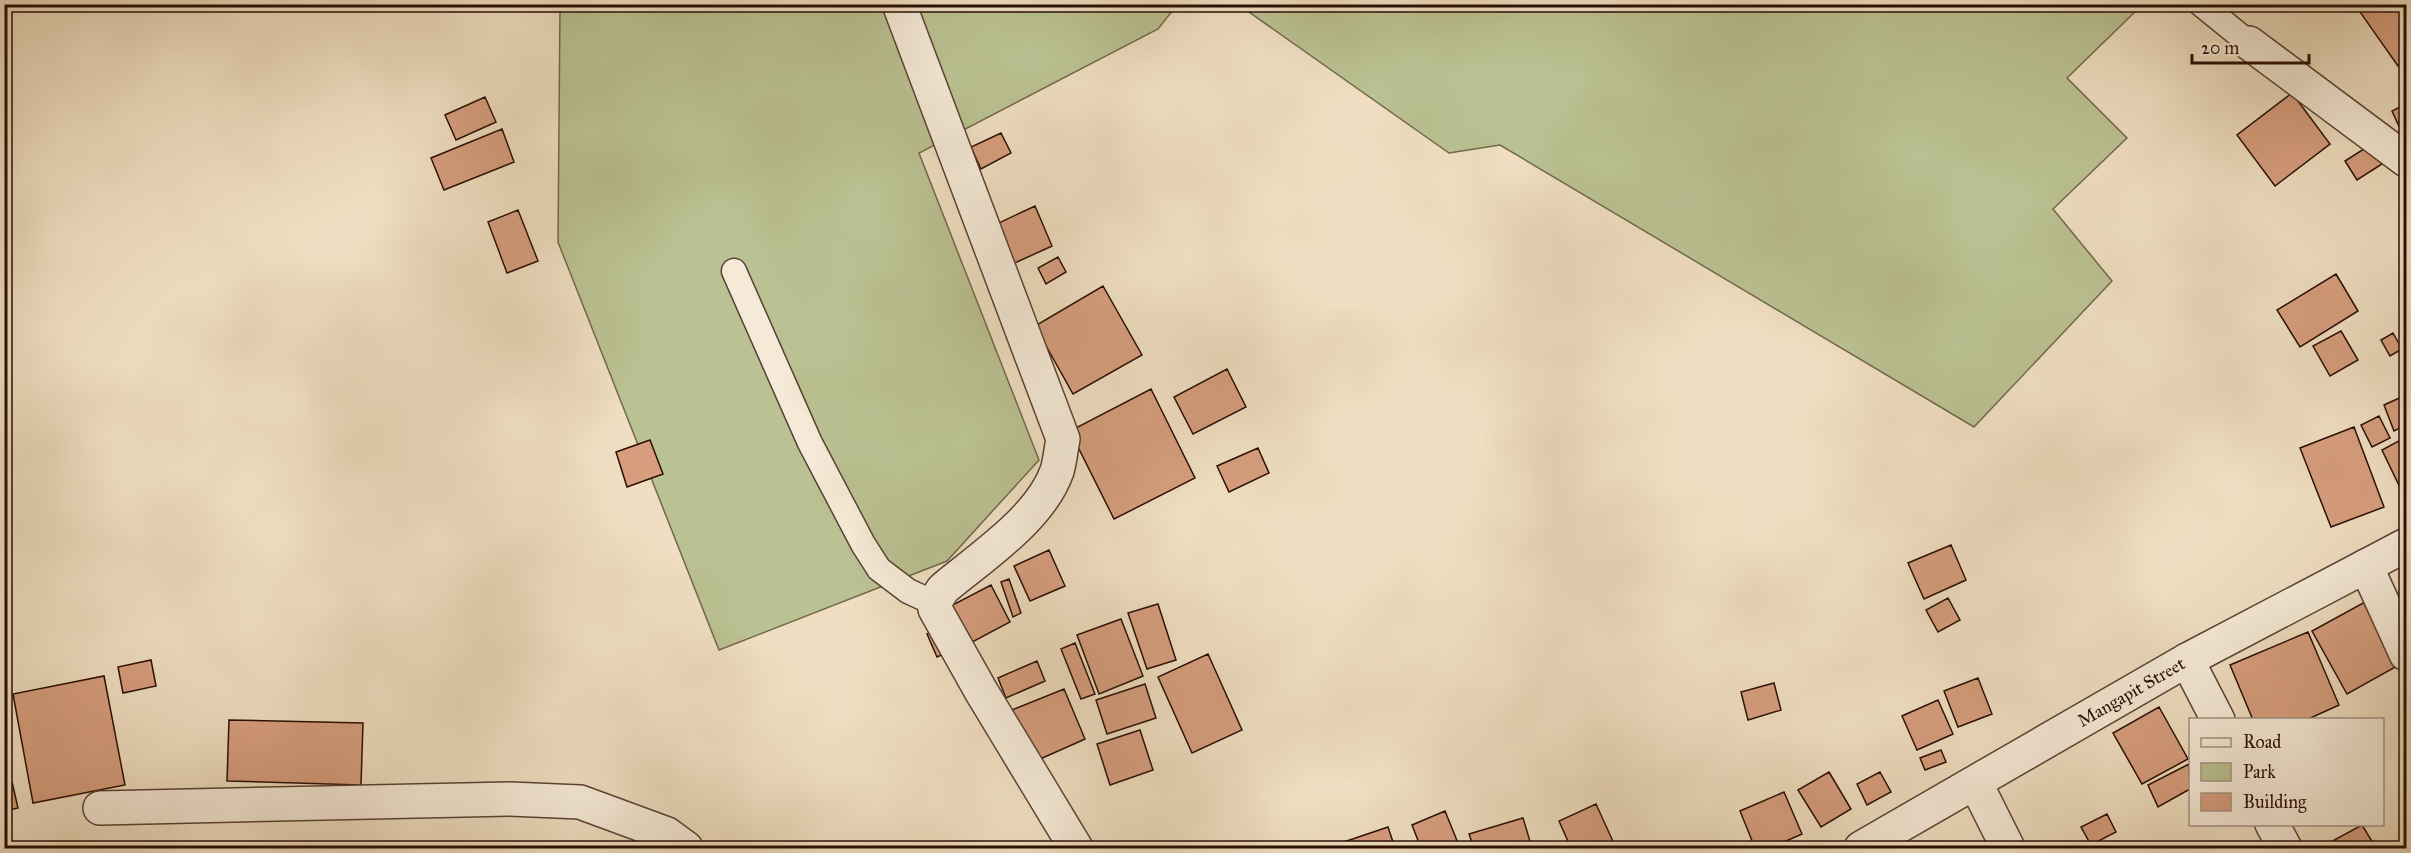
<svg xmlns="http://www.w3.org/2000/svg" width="2411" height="853" font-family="'IM FELL Great Primer',serif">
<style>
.green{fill:#bac192;stroke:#72684b;stroke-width:1.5}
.building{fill:#d69e7e;stroke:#290e04;stroke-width:1.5}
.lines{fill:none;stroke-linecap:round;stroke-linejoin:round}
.lane-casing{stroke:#5a4233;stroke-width:27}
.street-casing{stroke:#5a4233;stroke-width:36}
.lane{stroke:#f5ead7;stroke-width:24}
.street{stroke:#f5ead7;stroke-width:33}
.labels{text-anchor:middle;stroke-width:6;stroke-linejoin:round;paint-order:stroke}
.street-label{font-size:18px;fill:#290e04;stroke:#f5ead7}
</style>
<rect width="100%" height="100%" fill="#efdec1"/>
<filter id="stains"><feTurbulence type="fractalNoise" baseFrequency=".00333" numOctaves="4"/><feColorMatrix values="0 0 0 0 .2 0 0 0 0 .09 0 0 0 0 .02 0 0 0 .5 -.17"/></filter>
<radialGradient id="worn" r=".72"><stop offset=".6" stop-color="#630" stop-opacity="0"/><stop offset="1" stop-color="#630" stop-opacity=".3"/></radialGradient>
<path class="green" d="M 560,5 L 1177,5 L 1158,29 L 919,153 L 1039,460 L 947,561 L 719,650 L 558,242 Z
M 1239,5 L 2142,5 L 2067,78 L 2127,138 L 2053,209 L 2112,281 L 1974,427 L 1500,145 L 1449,153 Z"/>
<path class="building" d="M 2371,4 L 2400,4 L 2406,15 L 2406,61 L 2398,66 L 2360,12 Z
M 2292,93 L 2330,144 L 2275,186 L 2237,135 Z
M 485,97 L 496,122 L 456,140 L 445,115 Z
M 2406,104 L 2406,136 L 2404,137 L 2392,111 Z
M 502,129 L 514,162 L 444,190 L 431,158 Z
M 1001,133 L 1011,153 L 981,169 L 971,147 Z
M 2370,145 L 2382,164 L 2357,180 L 2345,161 Z
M 1035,206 L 1052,246 L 1006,267 L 988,228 Z
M 518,210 L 538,261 L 507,273 L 488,222 Z
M 1058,257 L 1066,272 L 1046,284 L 1038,268 Z
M 2336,274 L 2358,311 L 2300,347 L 2277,310 Z
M 1103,286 L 1142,355 L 1073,394 L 1035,326 Z
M 2341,331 L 2358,360 L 2330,376 L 2313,346 Z
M 2393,333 L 2402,349 L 2390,356 L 2381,340 Z
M 1227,369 L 1246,407 L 1193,434 L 1174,397 Z
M 1151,389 L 1195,478 L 1114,519 L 1070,431 Z
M 2406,395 L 2406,425 L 2394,431 L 2384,405 Z
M 2379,416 L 2390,438 L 2372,447 L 2361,425 Z
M 2354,427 L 2384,507 L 2331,527 L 2300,448 Z
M 2406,437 L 2406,500 L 2382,450 Z
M 650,440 L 663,474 L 627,487 L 616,452 Z
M 1258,448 L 1269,473 L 1229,492 L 1217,466 Z
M 1951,545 L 1966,580 L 1924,599 L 1908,563 Z
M 1049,550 L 1065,586 L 1030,601 L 1014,566 Z
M 1009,579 L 1021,613 L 1013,617 L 1001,582 Z
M 991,585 L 1010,622 L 961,648 L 943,610 Z
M 1948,598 L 1960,620 L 1938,632 L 1926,610 Z
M 2365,602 L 2399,665 L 2347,694 L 2312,631 Z
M 1158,604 L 1176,660 L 1147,669 L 1128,613 Z
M 1121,619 L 1143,676 L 1099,694 L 1077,635 Z
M 943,627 L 952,650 L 937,657 L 927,634 Z
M 2308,632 L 2339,705 L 2306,720 L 2253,720 L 2230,665 Z
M 1075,643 L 1095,694 L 1081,699 L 1061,649 Z
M 1208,654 L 1242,730 L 1192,753 L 1158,677 Z
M 151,660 L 156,686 L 123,693 L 118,667 Z
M 1037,661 L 1045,681 L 1006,698 L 998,678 Z
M 104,676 L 125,785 L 33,803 L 13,694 Z
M 1978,678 L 1992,714 L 1958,727 L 1944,691 Z
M 1774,683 L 1781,710 L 1748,720 L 1741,692 Z
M 1145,684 L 1156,718 L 1107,734 L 1096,700 Z
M 1064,689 L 1085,739 L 1029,764 L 1007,712 Z
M 1938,700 L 1953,734 L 1917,750 L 1902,716 Z
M 2159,707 L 2188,759 L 2142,784 L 2113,733 Z
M 229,720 L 363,723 L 361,785 L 227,781 Z
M 1140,730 L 1153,770 L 1110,785 L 1097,744 Z
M 1941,750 L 1946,762 L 1925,770 L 1920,758 Z
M 2189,764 L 2190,789 L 2158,807 L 2148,785 Z
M 1829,772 L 1851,809 L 1821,827 L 1798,790 Z
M 1880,772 L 1891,792 L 1867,805 L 1857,784 Z
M 12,782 L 18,808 L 4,811 L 4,783 Z
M 1784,792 L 1802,834 L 1770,848 L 1755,848 L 1740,811 Z
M 1596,804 L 1616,848 L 1571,848 L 1559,821 Z
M 1445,811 L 1460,848 L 1421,848 L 1412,825 Z
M 2107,814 L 2116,832 L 2091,845 L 2081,827 Z
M 1523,818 L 1532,848 L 1474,848 L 1469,834 Z
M 2362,825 L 2376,848 L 2330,848 L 2327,844 Z
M 1388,827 L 1395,848 L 1326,848 Z"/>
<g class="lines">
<g class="lane-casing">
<path id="lane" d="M 2201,4 L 2249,43
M 734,271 L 810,443 L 863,544 L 879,569 L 908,591 L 934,603"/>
</g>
<g class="street-casing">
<g id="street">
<path d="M 899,4 L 1063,439 C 1061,449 1060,461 1057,471 C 1040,519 981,557 943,589 L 934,603 L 935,609 L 981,691 L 1076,848"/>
<path d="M 2249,43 L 2406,160"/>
<path d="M 2366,566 L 2406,654"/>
<path d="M 2187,660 L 2218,720"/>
<path d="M 1976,784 L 2008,848"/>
<path d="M 100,808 L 510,799 L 580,802 L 667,834 L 686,848"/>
<path d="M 2272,824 L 2285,848"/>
<path id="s1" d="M 1861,848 L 2187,660 L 2406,545"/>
</g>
</g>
<use href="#lane" class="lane"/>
<use href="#street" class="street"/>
</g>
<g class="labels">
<g class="street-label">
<text dy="6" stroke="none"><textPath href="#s1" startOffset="312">Mangapit Street</textPath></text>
</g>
</g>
<rect width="2411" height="853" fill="none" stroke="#efdec1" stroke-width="24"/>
<rect x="6" y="6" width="2399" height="841" fill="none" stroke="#290e04" stroke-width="3"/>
<rect x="12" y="12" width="2387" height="829" fill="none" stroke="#290e04" stroke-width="1.5"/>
<rect x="2189" y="718" width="195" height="108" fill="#f5ead7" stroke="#a39283" stroke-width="1.5"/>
<rect x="2201" y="738" width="30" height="9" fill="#f5ead7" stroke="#a39283" stroke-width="1.5"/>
<text x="2243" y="748" font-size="18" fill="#290e04">Road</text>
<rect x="2201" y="763" width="30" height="18" fill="#bac192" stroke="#a39283" stroke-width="1.5"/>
<text x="2243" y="778" font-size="18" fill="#290e04">Park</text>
<rect x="2201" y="793" width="30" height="18" fill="#d69e7e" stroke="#a39283" stroke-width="1.5"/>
<text x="2243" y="808" font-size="18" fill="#290e04">Building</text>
<path d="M2192 54v9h117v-9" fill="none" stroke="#290e04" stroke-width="3"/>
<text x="2201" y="54" font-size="18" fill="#290e04" stroke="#f5ead7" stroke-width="4.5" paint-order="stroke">20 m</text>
<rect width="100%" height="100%" filter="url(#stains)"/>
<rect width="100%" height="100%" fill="url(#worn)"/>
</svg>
